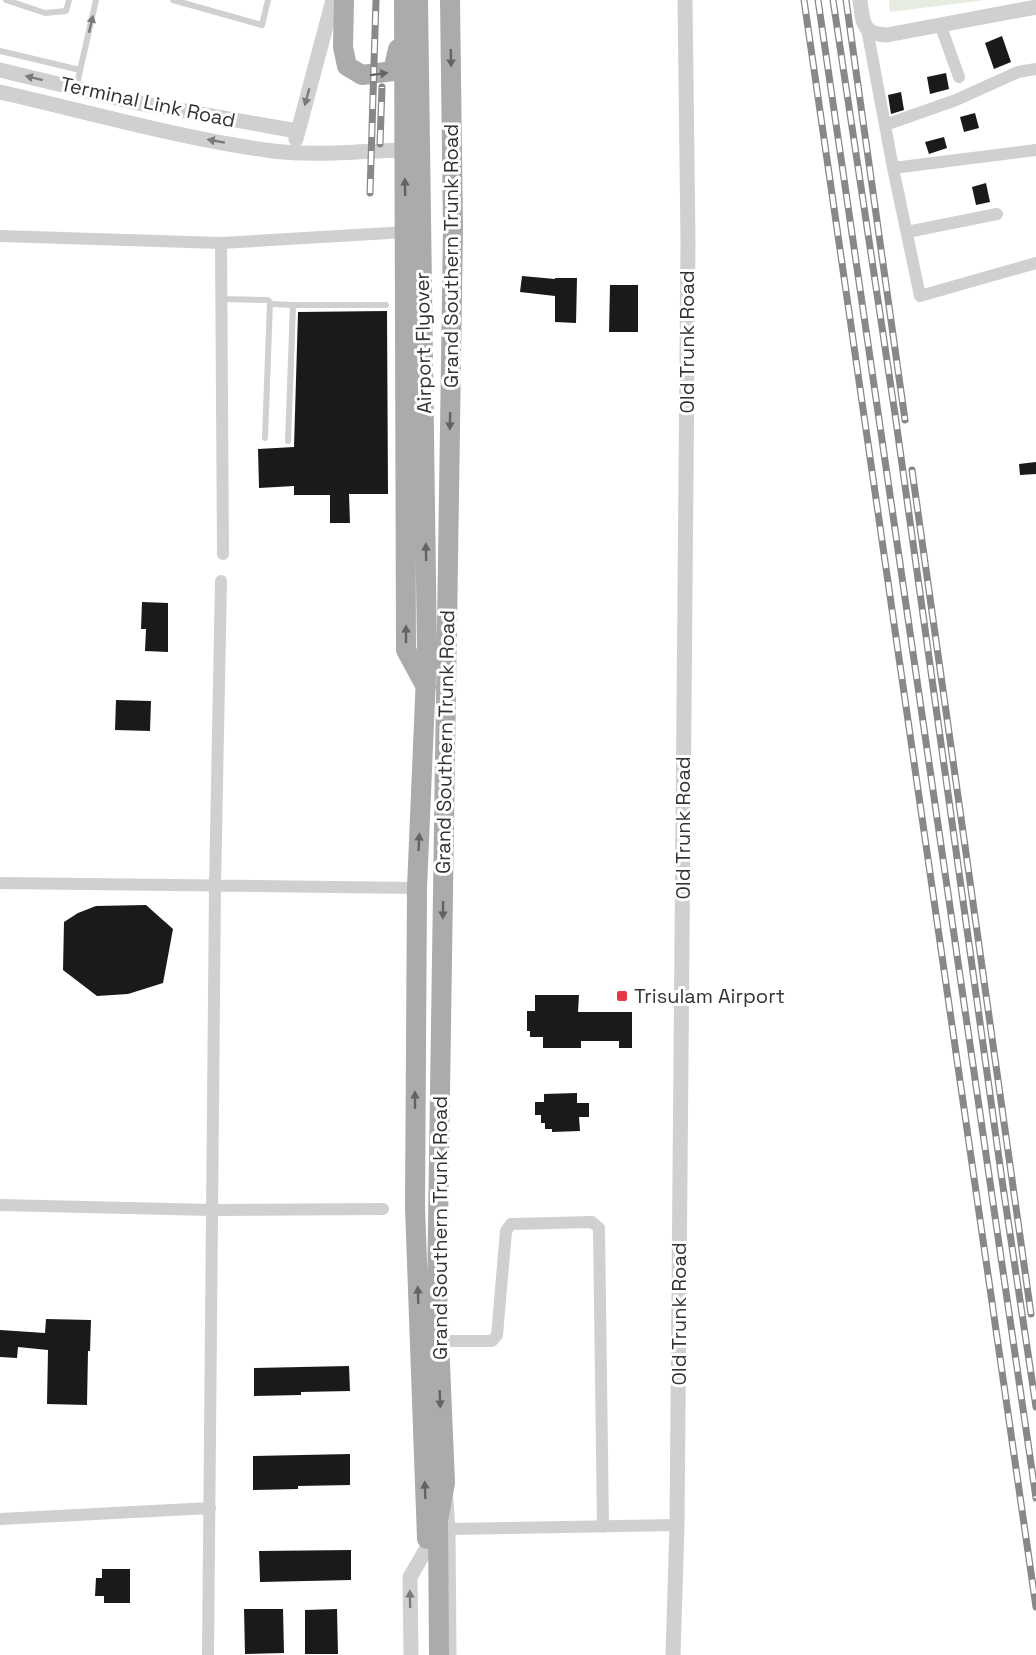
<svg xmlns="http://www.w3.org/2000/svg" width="1036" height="1655" font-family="'Space Grotesk',sans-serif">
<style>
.green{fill:#e6ecdf}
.building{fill:#1a1a1a}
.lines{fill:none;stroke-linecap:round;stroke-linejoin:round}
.service{stroke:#d0d0d0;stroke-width:6}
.minor{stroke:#d0d0d0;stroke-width:12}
.tertiary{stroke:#d0d0d0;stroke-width:15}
.primary{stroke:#ababab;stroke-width:20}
.rail-casing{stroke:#888;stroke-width:7}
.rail{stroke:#fff;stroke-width:4.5;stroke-dasharray:14;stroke-linecap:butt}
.oneway{fill:#7a7a7a}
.oneway2{fill:#636363}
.poi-dot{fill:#e63946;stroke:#fff;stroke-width:2}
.labels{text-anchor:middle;stroke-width:6;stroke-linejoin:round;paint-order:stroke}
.street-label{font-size:20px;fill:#333;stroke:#fff}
.poi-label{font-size:20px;fill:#333;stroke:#fff;text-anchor:start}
</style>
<rect width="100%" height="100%" fill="#fff"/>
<path class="green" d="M 889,0 L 985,0 L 890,12 Z"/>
<path class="building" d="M 1002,36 L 1011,62 L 994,69 L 985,43 Z
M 946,73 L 949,89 L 930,94 L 927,77 Z
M 901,92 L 904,110 L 891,114 L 888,95 Z
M 975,113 L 979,128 L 964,132 L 960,117 Z
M 944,137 L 947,148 L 929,154 L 925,142 Z
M 986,183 L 990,202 L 976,205 L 972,187 Z
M 522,276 L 555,279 L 555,278 L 577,278 L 576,323 L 555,322 L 555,296 L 520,292 Z
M 610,285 L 638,285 L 638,332 L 609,332 Z
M 387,311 L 388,494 L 349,494 L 350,523 L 330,523 L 330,495 L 294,495 L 294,486 L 259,488 L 258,449 L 294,447 L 298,312 Z
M 1036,462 L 1036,474 L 1020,475 L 1019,464 Z
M 142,602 L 168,603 L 168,652 L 145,651 L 146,629 L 141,629 Z
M 116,700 L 151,701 L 150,731 L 115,730 Z
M 146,905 L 173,929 L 163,983 L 128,994 L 97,996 L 63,970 L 64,922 L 78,913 L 96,906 Z
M 535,995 L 579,995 L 578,1012 L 632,1012 L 632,1048 L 619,1048 L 619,1041 L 581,1041 L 581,1048 L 543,1048 L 543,1037 L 530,1037 L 530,1031 L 527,1031 L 527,1011 L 535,1011 Z
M 577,1093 L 577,1103 L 589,1103 L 589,1117 L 579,1117 L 580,1131 L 552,1132 L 552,1129 L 545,1129 L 545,1123 L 541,1123 L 541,1115 L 535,1115 L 535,1102 L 544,1102 L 544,1094 Z
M 46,1319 L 91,1320 L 90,1351 L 88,1351 L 87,1405 L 47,1404 L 48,1350 L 18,1347 L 17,1358 L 0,1357 L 0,1330 L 45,1333 Z
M 349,1366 L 350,1391 L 301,1392 L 301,1395 L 254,1396 L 254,1368 Z
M 350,1454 L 350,1485 L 298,1486 L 298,1489 L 253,1490 L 253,1456 Z
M 351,1550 L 351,1580 L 260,1582 L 259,1551 Z
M 102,1569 L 130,1569 L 130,1603 L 104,1603 L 104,1596 L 95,1596 L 96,1578 L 102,1578 Z
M 244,1609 L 283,1609 L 284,1653 L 245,1654 Z
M 337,1609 L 338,1654 L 305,1654 L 305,1610 Z"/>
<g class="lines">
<path class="service" d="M 6,0 L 45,13 L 66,11 L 69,0
M 173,0 L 262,25 L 268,0
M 0,51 L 80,70
M 76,88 L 96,0
M 221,299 L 268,300 L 270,302 L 265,438
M 271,304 L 293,305 L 288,441
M 293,305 L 386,305"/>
<path class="minor" d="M 940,24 L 959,77
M 867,29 L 893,168 L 920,296 L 1036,263
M 885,125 L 956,100 L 1018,72 L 1036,69
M 893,168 L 1036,150
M 907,232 L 997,214
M 0,236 L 221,243 L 406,232
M 221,243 L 223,554
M 0,883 L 417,888
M 0,1205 L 212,1210 L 383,1209
M 438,1341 L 492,1341 L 497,1335 L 506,1231 L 511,1224 L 592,1222 L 599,1228 L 603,1527
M 0,1519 L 210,1508
M 448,1529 L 677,1525
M 208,1655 L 215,887 L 221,581"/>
<path class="tertiary" d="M 860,0 C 863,21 861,34 887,35 L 1036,7
M 0,70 L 133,102 L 297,131
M 0,92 C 89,112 182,139 273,151 C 316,156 362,151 405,150
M 296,139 L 333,0
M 446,1501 L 448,1529 L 449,1655
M 411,1655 L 410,1577 L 427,1548
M 673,1655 L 677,1525 L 688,242 L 685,0"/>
<path class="primary" d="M 344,0 L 343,47 L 347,66 L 362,75 L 393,71 L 398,49
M 404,0 L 406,650 L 426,687
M 418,0 L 427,652 L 417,888 L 415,1207 L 427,1539
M 439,1655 L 438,1521 L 445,1483 L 437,1292 L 453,228 L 450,0"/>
<g class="rail-casing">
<path id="rail" d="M 804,0 L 1036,1607
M 818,0 L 1036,1498
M 833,0 L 895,414 L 1002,1180 L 1036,1407
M 846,0 L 905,420
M 380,144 L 382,87
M 370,193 L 376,0
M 912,470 L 1031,1314"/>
</g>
<use href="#rail" class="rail"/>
</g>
<defs><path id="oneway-solid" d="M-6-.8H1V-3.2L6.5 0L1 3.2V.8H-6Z" transform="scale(1.5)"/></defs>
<g class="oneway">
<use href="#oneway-solid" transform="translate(91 24) rotate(-77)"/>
<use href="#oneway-solid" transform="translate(34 78) rotate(-166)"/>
<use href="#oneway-solid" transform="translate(307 97) rotate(105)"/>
<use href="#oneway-solid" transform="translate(216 141) rotate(-170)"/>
<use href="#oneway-solid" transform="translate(410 1599) rotate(-91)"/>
</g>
<g class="oneway2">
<use href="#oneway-solid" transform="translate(451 58) rotate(89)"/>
<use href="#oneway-solid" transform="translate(379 74) rotate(-7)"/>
<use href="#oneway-solid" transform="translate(405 187) rotate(-91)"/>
<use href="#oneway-solid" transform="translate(450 421) rotate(91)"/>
<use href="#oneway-solid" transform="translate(426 552) rotate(-91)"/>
<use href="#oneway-solid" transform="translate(406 634) rotate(-90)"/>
<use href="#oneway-solid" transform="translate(419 842) rotate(-87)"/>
<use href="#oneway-solid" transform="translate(443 910) rotate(91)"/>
<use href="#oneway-solid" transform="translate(415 1100) rotate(-90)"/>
<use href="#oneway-solid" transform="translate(418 1295) rotate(-92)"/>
<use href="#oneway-solid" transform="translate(440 1399) rotate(88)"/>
<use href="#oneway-solid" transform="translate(425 1490) rotate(-92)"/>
</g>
<rect class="poi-dot" x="616" y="990" width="12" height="12" rx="3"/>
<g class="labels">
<g class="street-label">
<text transform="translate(148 102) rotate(12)" y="7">Terminal Link Road</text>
<text transform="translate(451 256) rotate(-90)" y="7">Grand Southern Trunk Road</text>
<text transform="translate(687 342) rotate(-90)" y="7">Old Trunk Road</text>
<text transform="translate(423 343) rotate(-91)" y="7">Airport Flyover</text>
<text transform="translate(445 742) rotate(-89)" y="7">Grand Southern Trunk Road</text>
<text transform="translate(683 828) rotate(-90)" y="7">Old Trunk Road</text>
<text transform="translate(440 1228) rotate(-90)" y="7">Grand Southern Trunk Road</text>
<text transform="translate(679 1314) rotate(-90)" y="7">Old Trunk Road</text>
</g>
<g class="poi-label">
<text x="634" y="1003">Trisulam Airport</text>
</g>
</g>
</svg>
